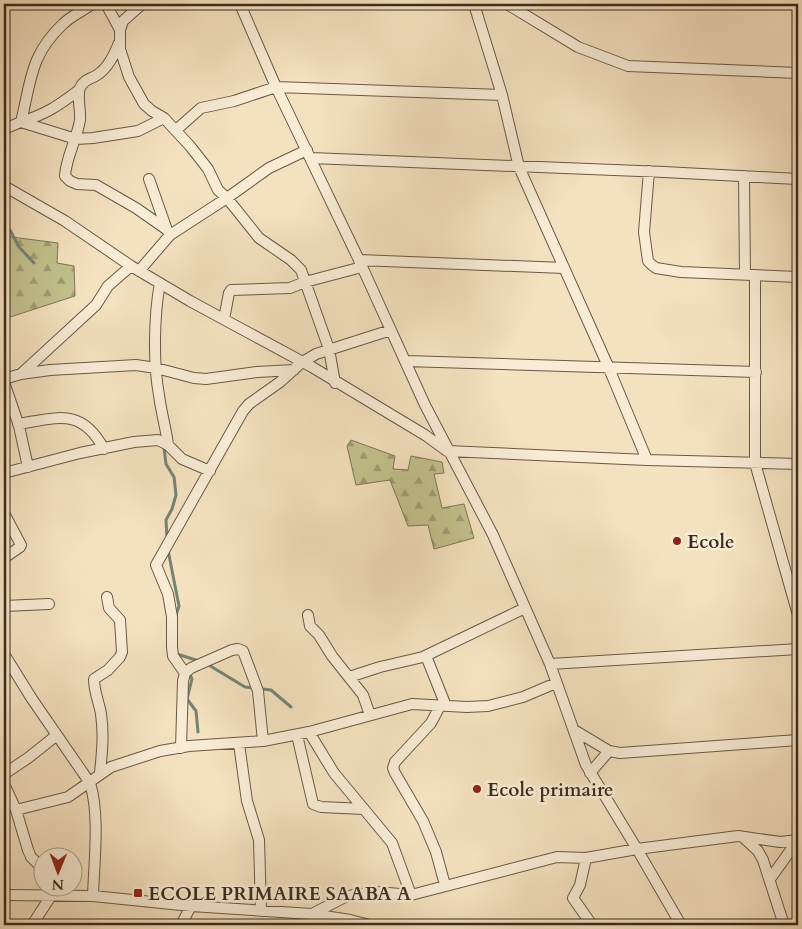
<svg xmlns="http://www.w3.org/2000/svg" width="802" height="929" font-family="Cardo,serif">
<style>
.forest{fill:url(#forest-firs);stroke:#7e7656}
.lines{fill:none;stroke-linecap:round;stroke-linejoin:round}
.stream{stroke:#758475;stroke-width:3}
.minor-casing{stroke:#695948;stroke-width:12}
.minor{stroke:#f8ecd5;stroke-width:10}
.poi-dot{fill:#8f2418;stroke:#f8ecd5;stroke-width:2}
.labels{text-anchor:middle;stroke-width:5;stroke-linejoin:round;paint-order:stroke}
.poi-label{font-size:19px;font-weight:bold;fill:#3b2c20;stroke:#f8ecd5;text-anchor:start}
</style>
<defs>
<pattern id="forest-firs" width="22" height="20" patternUnits="userSpaceOnUse" patternTransform="scale(1.25)"><rect width="22" height="20" fill="#c2c18d"/><path d="M5 1l3.5 6h-7zM16 11l3.5 6h-7z" fill="#9f9d73"/></pattern>
</defs>
<rect width="100%" height="100%" fill="#f4e1bf"/>
<filter id="stains"><feTurbulence type="fractalNoise" baseFrequency=".004" numOctaves="4"/><feColorMatrix values="0 0 0 0 .2 0 0 0 0 .09 0 0 0 0 .02 0 0 0 .5 -.17"/></filter>
<radialGradient id="worn" r=".72"><stop offset=".6" stop-color="#630" stop-opacity="0"/><stop offset="1" stop-color="#630" stop-opacity=".3"/></radialGradient>
<path class="forest" d="M 4,236 L 58,243 L 57,263 L 74,266 L 75,296 L 4,319 Z
M 351,440 L 395,456 L 393,469 L 408,470 L 411,456 L 442,462 L 444,473 L 434,474 L 442,508 L 464,504 L 474,538 L 434,549 L 428,525 L 408,526 L 390,480 L 356,485 L 347,446 Z"/>
<g class="lines">
<path class="stream" d="M 4,224 L 10,230 L 19,247 L 34,263
M 164,448 L 166,464 L 174,477 L 176,495 L 172,509 L 166,520 L 167,539
M 168,550 L 179,606 L 176,615
M 177,654 L 199,661
M 207,664 L 245,687 L 271,690 L 291,707
M 189,672 L 192,679 L 187,699 L 196,711 L 198,732"/>
<g class="minor-casing">
<path id="minor" d="M 106,4 L 120,30
M 142,4 L 123,21 L 120,30 L 120,49 L 129,77 L 144,104 L 152,111 L 164,118 L 190,146 L 208,169 L 218,190 L 227,198 L 259,238 L 291,260 L 301,270 L 329,349 L 335,383
M 240,4 L 276,87 L 359,260 L 425,405 L 493,535 L 550,664 L 586,765 L 637,849 L 681,925
M 474,4 L 502,95 L 519,167 L 608,366 L 647,460
M 507,4 L 578,47 L 628,66 L 798,73
M 119,43 C 114,55 108,68 97,75 C 91,79 85,79 81,86 C 76,94 81,110 80,120 C 77,139 66,157 65,176 L 70,181 L 77,184 L 96,185 L 136,208 L 166,229
M 79,90 C 58,106 46,114 21,122 C 31,81 30,55 63,24 C 71,16 83,11 92,4
M 4,129 L 21,122 L 76,139 L 93,138 L 138,131 L 164,118
M 176,130 L 201,108 L 234,101 L 276,87 L 502,95
M 311,158 L 664,172 L 798,179
M 649,171 L 644,232 L 648,261 L 652,265 L 656,268 L 681,272 L 798,277
M 744,176 L 745,275
M 149,179 L 167,230
M 4,186 L 65,221 L 131,266 L 190,301 L 312,367 L 425,435 L 447,451 L 647,460 L 798,464
M 359,260 L 564,268
M 139,271 L 170,235 L 227,198 L 269,168 L 307,150
M 755,275 L 755,463 L 798,615
M 160,283 C 154,315 153,363 159,395 C 161,412 166,428 168,445
M 224,319 L 229,293 L 231,290 L 290,288 L 305,282 L 362,267
M 406,361 L 756,372
M 21,374 L 96,305 L 108,286 L 131,266
M 4,379 L 21,374 L 50,370 L 136,365 L 156,368 L 194,378 L 206,379 L 257,372 L 294,370
M 4,382 L 19,426 L 28,467
M 18,424 C 58,418 81,407 104,449
M 4,473 L 80,453 L 134,442 L 158,440 L 168,445 L 182,459 L 210,471
M 4,513 L 21,545 L 20,547 L 4,558
M 4,606 L 49,604
M 308,615 L 310,626 L 319,635 L 332,656 L 363,695 L 370,715
M 4,654 L 32,699 L 90,783 C 100,815 94,862 93,896
M 426,656 L 446,706
M 550,664 L 798,649
M 185,673 L 173,656 L 172,647 L 172,617 L 168,594 L 156,565 L 243,411 L 249,404 L 280,382 L 301,363 L 316,354 L 391,330
M 349,677 L 380,667 L 423,657 L 525,608
M 440,706 L 431,723 L 395,762 L 393,768 L 395,773 L 423,821 L 436,852 L 445,885
M 574,730 L 609,751 L 620,753 L 798,740
M 309,732 L 334,773 L 392,843 L 411,895
M 297,735 L 313,804 L 321,807 L 364,809
M 239,744 L 247,801 L 259,840 L 261,911
M 181,748 L 183,681 L 185,673 L 191,668 L 232,650 L 238,649 L 243,651 L 258,691 L 263,741
M 100,773 C 102,753 104,734 101,714 C 99,702 94,692 94,679 L 108,670 L 120,657 L 122,652 L 120,620 L 109,608 L 107,597
M 590,773 L 609,751
M 4,774 L 28,758 L 57,735
M 4,789 L 6,788 L 16,810 L 68,797 L 111,767 L 160,751 L 189,746 L 263,741 L 309,732 L 412,704 L 467,707 L 488,706 L 523,697 L 556,683
M 16,810 L 28,850 L 31,857 L 42,868
M 743,837 L 758,851 L 763,860 L 784,925
M 586,858 L 580,885 L 573,898 L 592,925
M 770,879 L 798,840
M 4,895 L 93,896 L 191,906 L 312,914 L 350,920 L 370,925
M 312,914 L 345,897 L 353,895 L 377,892 L 411,895 L 557,857 L 586,858 L 637,849 L 738,836 L 780,842 L 798,840
M 32,925 L 51,896
M 181,925 L 191,906"/>
</g>
<use href="#minor" class="minor"/>
</g>
<g class="poi-dot">
<circle cx="677" cy="541" r="5"/>
<circle cx="477" cy="789" r="5"/>
<rect x="133" y="888" width="10" height="10" rx="2.5"/>
</g>
<g class="labels">
<g class="poi-label">
<text x="687" y="548">Ecole</text>
<text x="487" y="796">Ecole primaire</text>
<text x="148" y="900">ECOLE PRIMAIRE SAABA A</text>
</g>
</g>
<rect width="802" height="929" fill="none" stroke="#f4e1bf" stroke-width="20"/>
<rect x="5" y="5" width="792" height="919" fill="none" stroke="#3b2c20" stroke-width="2.5"/>
<rect x="10" y="10" width="782" height="909" fill="none" stroke="#3b2c20"/>
<g transform="translate(58 872) rotate(181)"><circle r="24" fill="#f8ecd5" stroke="#ac9f8d"/>
<path d="M0-4L9 19L0 12L-9 19Z" fill="#8f2418"/>
<text y="-8" font-size="14" font-weight="bold" text-anchor="middle" fill="#3b2c20">N</text>
</g>
<rect width="100%" height="100%" filter="url(#stains)"/>
<rect width="100%" height="100%" fill="url(#worn)"/>
</svg>
